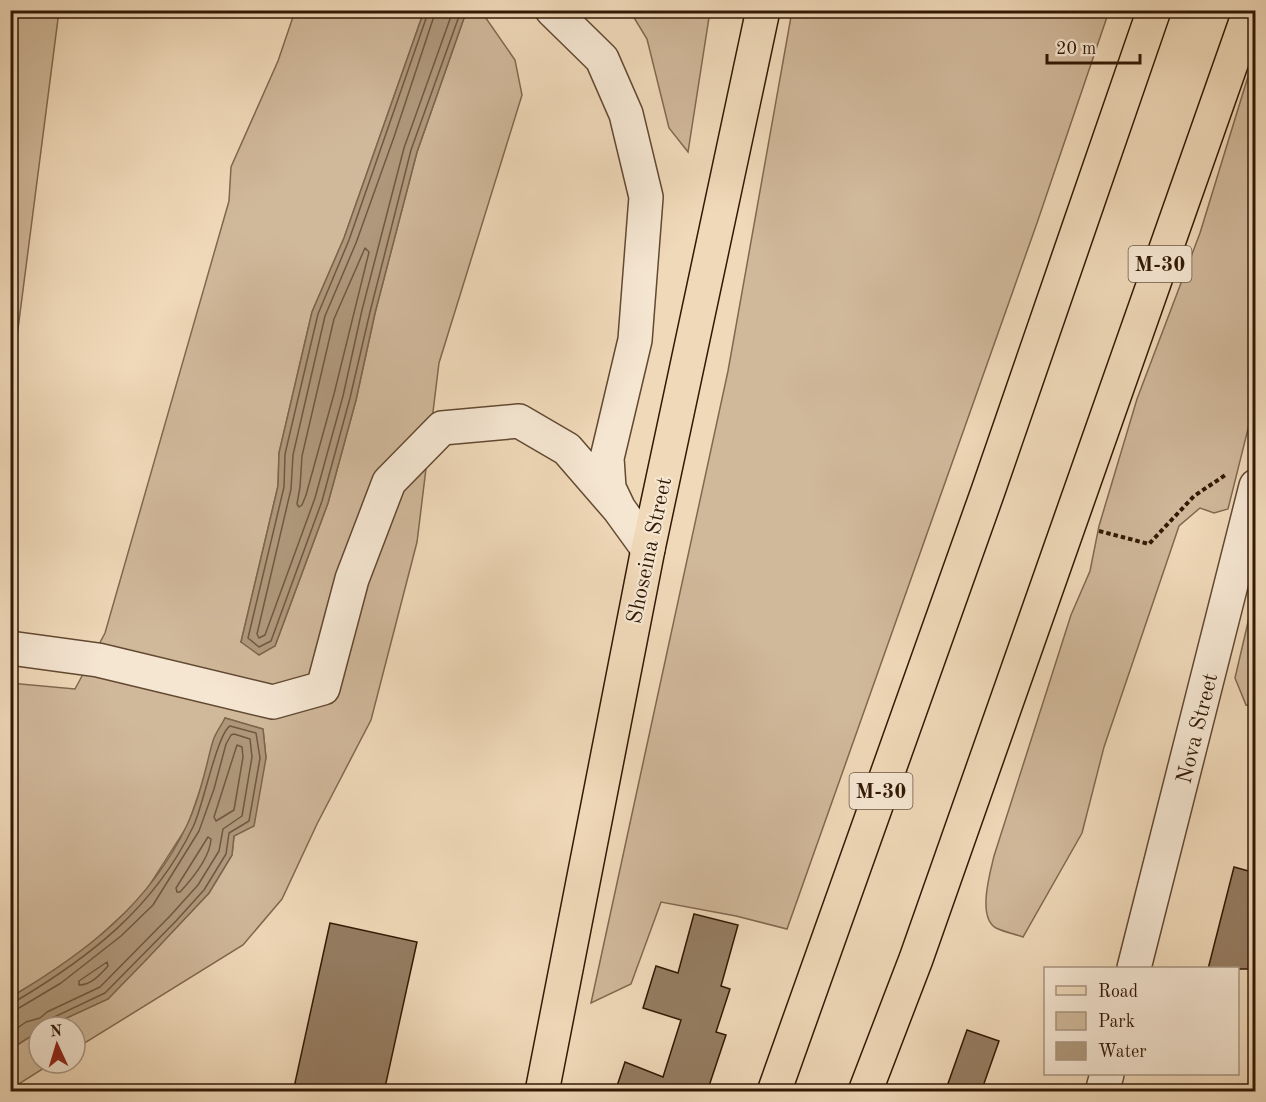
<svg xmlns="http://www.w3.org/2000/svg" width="1266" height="1102" font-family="'Old Standard TT',serif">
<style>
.green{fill:#d0b89a;stroke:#81684f;stroke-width:1.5}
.water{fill:#af987b;stroke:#7d654b;stroke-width:1.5}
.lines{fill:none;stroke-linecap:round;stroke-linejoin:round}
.shore{stroke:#705840;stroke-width:1.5}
.building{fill:#957d62;stroke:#321904;stroke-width:1.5}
.minor-casing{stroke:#624931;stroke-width:36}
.major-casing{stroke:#321904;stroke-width:36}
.highway-casing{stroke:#321904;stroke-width:36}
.path{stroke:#321904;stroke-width:4;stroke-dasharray:4.5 3;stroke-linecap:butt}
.minor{stroke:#f5e6d2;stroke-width:33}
.major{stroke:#f0d9b9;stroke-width:33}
.highway{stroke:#f0d9b9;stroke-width:33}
.labels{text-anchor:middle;stroke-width:4.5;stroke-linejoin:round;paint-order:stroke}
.shield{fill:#f5e6d2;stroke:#6c5642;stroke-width:1.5}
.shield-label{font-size:21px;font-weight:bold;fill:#321904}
.street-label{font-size:22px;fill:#321904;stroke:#f5e6d2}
</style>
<rect width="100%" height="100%" fill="#f0d9b9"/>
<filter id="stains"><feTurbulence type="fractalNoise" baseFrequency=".00333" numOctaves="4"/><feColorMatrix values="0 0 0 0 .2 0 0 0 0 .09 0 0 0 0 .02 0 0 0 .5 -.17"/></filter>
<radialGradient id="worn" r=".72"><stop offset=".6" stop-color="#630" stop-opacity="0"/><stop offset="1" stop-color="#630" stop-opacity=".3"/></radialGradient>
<path class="green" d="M 11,10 L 59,11 L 11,383 L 10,11 Z
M 295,11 L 424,11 L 344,238 L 312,312 L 279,453 L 278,486 L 241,642 L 275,646 L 328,503 L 356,400 L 375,313 L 417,152 L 464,18 L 462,11 L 481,11 L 515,60 L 522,95 L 439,363 L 417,542 L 371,720 L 317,824 L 282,899 L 243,945 L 75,1049 L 75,1027 L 47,1027 L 108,999 L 209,893 L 232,855 L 234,836 L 266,758 L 263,729 L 225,718 L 188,825 L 142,897 L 92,943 L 53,972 L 11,997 L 10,683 L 75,689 L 105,633 L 229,201 L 231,167 L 278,61 Z
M 630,11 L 710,11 L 688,152 L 669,128 L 647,39 Z
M 792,11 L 1109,11 L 1037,223 L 787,929 L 736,916 L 661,902 L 631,984 L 591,1003 L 728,371 Z
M 1255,47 L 1255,401 L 1228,509 L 1214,513 L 1200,508 L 1179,526 L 1104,747 L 1082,833 L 1023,937 C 1015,934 1004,932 996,928 C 977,917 990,873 994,856 L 1071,615 L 1090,571 L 1099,526 L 1137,399 L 1200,233 L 1250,70 Z
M 1255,592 L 1256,707 L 1255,707 L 1246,705 L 1235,678 Z
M 39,1031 L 39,1063 L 52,1063 L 11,1089 L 11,1049 Z"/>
<path class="water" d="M 424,11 L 462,11 L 464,18 L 417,152 L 375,313 L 356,400 L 328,503 L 275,646 L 259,655 L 241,642 L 278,486 L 279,453 L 312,312 L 344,238 Z
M 225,718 L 263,729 L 266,758 L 254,826 L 234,836 L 232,855 L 209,893 L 147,959 L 108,999 L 47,1027 L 39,1027 L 39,1031 L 11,1049 L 11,997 C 85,953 149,905 187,825 C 196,806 202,784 207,764 C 209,756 211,746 214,738 C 217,731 222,724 225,718 Z"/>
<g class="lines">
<path class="shore" d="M 429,10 L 349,240 L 318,314 L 285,454 L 284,487 L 248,638 L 259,647 L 271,641 L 322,501 L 350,398 L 370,312 L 411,150 L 458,19 L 457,10
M 436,10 L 394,137 L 356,243 L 325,316 L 293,455 L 291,489 L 257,634 L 259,638 L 265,635 L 315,498 L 343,396 L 362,310 L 404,148 L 450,19 L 449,10
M 365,248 L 369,252 L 334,394 L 306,495 L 302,505 L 299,507 L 297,504 L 300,487 L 302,456 L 334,319 Z
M 237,745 L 242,747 L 243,757 L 234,810 L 216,821 L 214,817 Z
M 208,837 L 211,839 C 210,858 193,878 180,892 L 177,892 L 176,888 Z
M 107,962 L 108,966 C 100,975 91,985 79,985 L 79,981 Z
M 10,1002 L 16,1001 C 90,957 154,908 193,827 C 203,807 217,734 230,726 L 256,733 L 260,758 L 249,821 L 229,833 L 226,854 L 204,890 L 176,921 L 105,993 L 50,1019 L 44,1027
M 10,1010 L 19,1008 L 61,983 L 121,936 L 153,905 L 199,831 L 214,789 L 226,744 L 231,735 L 234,734 L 250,739 L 252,757 L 242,816 L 223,829 L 219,851 L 198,885 L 170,916 L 100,987 L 47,1012 L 40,1018 L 26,1022 L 10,1033"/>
</g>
<path class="building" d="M 1234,867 L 1256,873 L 1256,969 L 1208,969 Z
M 694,914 L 738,925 L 721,986 L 730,989 L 716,1032 L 726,1035 L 707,1092 L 615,1092 L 625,1062 L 663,1077 L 681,1020 L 643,1008 L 656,966 L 678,973 Z
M 330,923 L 417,942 L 384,1092 L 293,1092 Z
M 967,1030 L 999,1041 L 981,1092 L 945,1092 Z"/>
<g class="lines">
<g class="minor-casing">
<path id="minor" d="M 552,10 L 602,59 L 626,114 L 646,197 L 635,340 L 607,458 L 609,488 L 619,509 L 648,549
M 10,648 L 98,660 L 273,702 L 323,688 L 352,579 L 389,482 L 442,428 L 519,421 L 567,449 L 619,509
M 1134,968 L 1256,486
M 1102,1092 L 1107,1074"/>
</g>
<g class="major-casing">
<path id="major" d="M 542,1092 L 648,549 L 763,10"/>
</g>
<g class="highway-casing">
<path id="highway" d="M 774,1092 L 988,491 L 1154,10
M 865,1092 L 916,959 L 1250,10"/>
</g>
<path class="path" d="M 1099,531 L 1149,544 L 1194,496 L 1227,474"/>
<use href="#minor" class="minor"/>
<use href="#major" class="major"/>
<use href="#highway" class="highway"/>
</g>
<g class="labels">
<g class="shield">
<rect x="1128.5" y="246" width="63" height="36" rx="4.5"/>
<rect x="849.5" y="773" width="63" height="36" rx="4.5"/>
</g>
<g class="shield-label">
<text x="1160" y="271">М-30</text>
<text x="881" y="798">М-30</text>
</g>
<g class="street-label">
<text transform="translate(648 550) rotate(-78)" y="8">Shoseina Street</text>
<text transform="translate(1196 728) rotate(-76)" y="8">Nova Street</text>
</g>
</g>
<rect width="1266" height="1102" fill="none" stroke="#f0d9b9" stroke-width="36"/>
<rect x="12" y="12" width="1242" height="1078" fill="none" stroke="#321904" stroke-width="3"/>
<rect x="18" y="18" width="1230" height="1066" fill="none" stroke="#321904" stroke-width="1.5"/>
<rect x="1044" y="967" width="195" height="108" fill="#f5e6d2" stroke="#a79480" stroke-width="1.5"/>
<rect x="1056" y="986" width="30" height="9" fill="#f0d9b9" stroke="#a79480" stroke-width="1.5"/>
<text x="1098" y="997" font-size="18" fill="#321904">Road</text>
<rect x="1056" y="1012" width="30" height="18" fill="#d0b89a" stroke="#a79480" stroke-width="1.5"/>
<text x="1098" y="1027" font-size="18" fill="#321904">Park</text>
<rect x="1056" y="1042" width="30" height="18" fill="#af987b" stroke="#a79480" stroke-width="1.5"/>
<text x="1098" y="1057" font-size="18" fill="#321904">Water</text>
<g transform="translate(57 1045) rotate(356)"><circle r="28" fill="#f5e6d2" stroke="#a79480" stroke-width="1.5"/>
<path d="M0-4.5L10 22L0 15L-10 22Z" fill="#8f2418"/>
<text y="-9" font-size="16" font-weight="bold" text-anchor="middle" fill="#321904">N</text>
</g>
<path d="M1047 54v9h93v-9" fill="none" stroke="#321904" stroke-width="3"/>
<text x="1056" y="54" font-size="18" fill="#321904" stroke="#f5e6d2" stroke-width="4.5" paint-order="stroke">20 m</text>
<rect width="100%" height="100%" filter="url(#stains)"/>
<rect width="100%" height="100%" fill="url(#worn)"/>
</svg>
